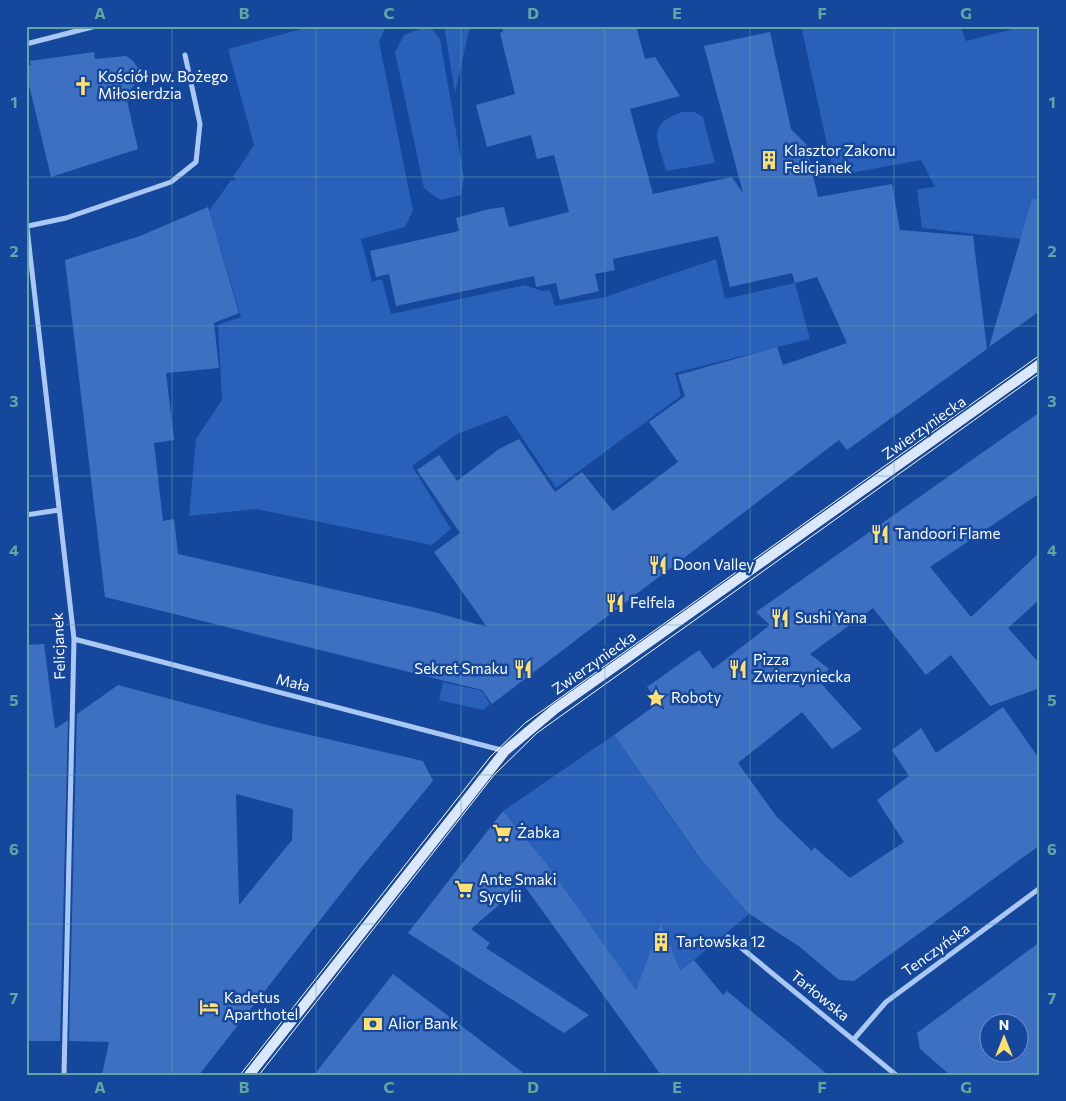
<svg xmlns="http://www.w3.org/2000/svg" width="1066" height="1101" font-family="Commissioner,sans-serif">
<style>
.green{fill:#2960b9}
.building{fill:#3e70c2;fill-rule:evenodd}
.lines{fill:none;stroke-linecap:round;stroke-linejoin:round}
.street{stroke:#abc7f3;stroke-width:5}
.secondary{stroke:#dbe7fc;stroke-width:10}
.tram{stroke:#fff;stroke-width:1}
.grid{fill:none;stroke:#63a6a1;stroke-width:1;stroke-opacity:0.55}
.labels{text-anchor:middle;stroke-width:5;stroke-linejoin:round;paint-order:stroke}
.poi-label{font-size:15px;fill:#fff;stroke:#15479c;text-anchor:start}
.street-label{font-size:15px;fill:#fff;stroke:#15479c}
.neatline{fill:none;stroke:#63a6a1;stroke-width:2}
.grid-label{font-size:16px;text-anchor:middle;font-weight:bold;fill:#63a6a1}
</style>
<rect width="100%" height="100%" fill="#15479c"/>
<path class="green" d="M 313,26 L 386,26 L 379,42 L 413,210 L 405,227 L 361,239 L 372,282 L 382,279 L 391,314 L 525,285 L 542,291 L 550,290 L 555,306 L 605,297 L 716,259 L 725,299 L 795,283 L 810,339 L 675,373 L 681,396 L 556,488 L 507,415 L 457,434 L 412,466 L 451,529 L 432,545 L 256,509 L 189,516 L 196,439 L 222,400 L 218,325 L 241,317 L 209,211 L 231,180 L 234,181 L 236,178 L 233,177 L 254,145 L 228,49 Z
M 429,26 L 440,39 L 464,178 L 461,195 L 440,200 L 424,188 L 395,52 L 404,35 Z
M 444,26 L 470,26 L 455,93 Z
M 801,26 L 960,26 L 966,41 L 1025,26 L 1038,26 L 1040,244 L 1020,239 L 922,228 L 917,189 L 935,187 L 921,160 L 834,176 Z
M 682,112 L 695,112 L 703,117 L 715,163 L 666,171 C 658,139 645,125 682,112 Z
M 443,682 L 482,691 L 490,704 L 483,710 L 439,700 Z
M 614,735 L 699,858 L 749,914 L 644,1002 L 547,864 L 503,811 Z"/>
<path class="building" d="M 502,26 L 636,26 L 645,59 L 655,57 L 680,96 L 630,109 L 653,194 L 732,177 L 743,193 L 704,46 L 770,32 L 791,129 L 806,144 L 818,197 L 892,184 L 900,230 L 973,236 L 987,349 L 847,450 L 839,440 L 492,704 L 482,690 L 105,597 L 65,260 L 140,236 L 208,207 L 239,313 L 214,323 L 219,368 L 166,373 L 174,440 L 154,443 L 163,521 L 174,519 L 178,554 L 434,612 L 487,627 L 434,552 L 460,533 L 417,470 L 439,455 L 457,481 L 499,449 L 519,439 L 555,492 L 582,472 L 613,511 L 678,462 L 649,422 L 685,396 L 678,375 L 777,347 L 783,365 L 847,343 L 817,277 L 795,283 L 792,273 L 730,287 L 718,236 L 613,259 L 615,270 L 595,274 L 599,291 L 560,300 L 556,283 L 536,287 L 534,276 L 396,306 L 389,274 L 376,277 L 370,251 L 459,231 L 456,218 L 489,209 L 504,207 L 509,227 L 569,212 L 554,155 L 537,159 L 531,135 L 487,147 L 476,105 L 515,94 L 500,33 L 503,32 Z
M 94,52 L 95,59 L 126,56 L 133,61 L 139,70 L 137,81 L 126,96 L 138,149 L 51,177 L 29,85 L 27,65 L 31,65 L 30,61 Z
M 1032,199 L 1040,200 L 1040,311 L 989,347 Z
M 1040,412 L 1040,493 L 930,567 L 971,617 L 1040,552 L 1040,599 L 1008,628 L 1040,664 L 1040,688 L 990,706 L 951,655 L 926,675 L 873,608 L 810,654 L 829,669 L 818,680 L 862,729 L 832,749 L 802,712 L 738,763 L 776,816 L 812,851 L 814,847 L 850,878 L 904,842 L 877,800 L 909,776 L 892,750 L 921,728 L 936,753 L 1003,707 L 1040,760 L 1040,845 L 854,981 L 839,980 L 800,947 L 748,913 L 701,860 L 614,735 L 660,702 L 647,687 L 699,650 L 713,669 L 770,625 L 756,612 Z
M 44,644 L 55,729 L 68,720 L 60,1041 L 26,1041 L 26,645 Z
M 118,685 L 271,726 L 423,761 L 433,781 L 360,869 L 199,1075 L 102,1075 L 109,1042 L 69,1041 L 77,714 ZM 236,794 L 293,809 L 292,840 L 239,905 Z
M 503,811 L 547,864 L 636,990 L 661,924 L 680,971 L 694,960 L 723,995 L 727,991 L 828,1075 L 661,1075 L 523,884 L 471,929 L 490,943 L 486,948 L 589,1015 L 564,1033 L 408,933 Z
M 1040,942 L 1040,1075 L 950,1075 L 920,1049 L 917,1033 ZM 988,1024 L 1018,1024 L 1018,1054 L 988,1054 Z
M 393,974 L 526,1075 L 314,1075 Z"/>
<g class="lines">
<path class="street" d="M 26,44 L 96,26
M 26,219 L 74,639 L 64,1075
M 28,226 L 66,218 L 171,182 L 196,162 L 200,124 L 185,55
M 26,515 L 59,510
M 74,639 L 505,751
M 728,937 L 896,1075
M 854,1039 L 886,1002 L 1040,888"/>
<path class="secondary" d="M 249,1075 L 505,751 L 555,709 L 1040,364"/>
<path class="tram" d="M 240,1075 L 490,757 L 525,723 L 1040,355
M 259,1075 L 494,775 L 537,733 L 1040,373"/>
</g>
<path class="grid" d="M 172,26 L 172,1075M 316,26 L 316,1075M 461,26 L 461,1075M 605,26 L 605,1075M 750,26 L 750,1075M 894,26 L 894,1075M 26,177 L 1040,177M 26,326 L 1040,326M 26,476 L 1040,476M 26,625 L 1040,625M 26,775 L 1040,775M 26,924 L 1040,924"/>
<defs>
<g id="church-bare" transform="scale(1.5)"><path d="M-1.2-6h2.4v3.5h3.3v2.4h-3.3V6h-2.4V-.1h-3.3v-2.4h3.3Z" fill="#ffdf6d" stroke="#15479c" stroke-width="2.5" paint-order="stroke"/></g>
<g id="building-bare" transform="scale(1.5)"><path d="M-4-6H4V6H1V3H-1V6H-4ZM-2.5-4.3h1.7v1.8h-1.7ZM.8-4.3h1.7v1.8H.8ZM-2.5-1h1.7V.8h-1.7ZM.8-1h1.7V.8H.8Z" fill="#ffdf6d" stroke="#15479c" stroke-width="2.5" paint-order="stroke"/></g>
<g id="restaurant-bare" transform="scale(1.5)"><path d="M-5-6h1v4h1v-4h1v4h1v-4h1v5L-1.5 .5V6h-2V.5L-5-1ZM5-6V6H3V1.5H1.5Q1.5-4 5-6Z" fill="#ffdf6d" stroke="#15479c" stroke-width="2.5" paint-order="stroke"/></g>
<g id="sight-bare" transform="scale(1.5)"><path d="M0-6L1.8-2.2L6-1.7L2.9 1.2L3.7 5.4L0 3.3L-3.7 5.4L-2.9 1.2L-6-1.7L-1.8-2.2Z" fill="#ffdf6d" stroke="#15479c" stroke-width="2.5" paint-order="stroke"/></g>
<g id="supermarket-bare" transform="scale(1.5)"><path d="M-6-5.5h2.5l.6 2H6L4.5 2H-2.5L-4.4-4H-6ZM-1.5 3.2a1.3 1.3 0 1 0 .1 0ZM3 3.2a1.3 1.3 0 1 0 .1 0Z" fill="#ffdf6d" stroke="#15479c" stroke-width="2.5" paint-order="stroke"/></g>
<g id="hotel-bare" transform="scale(1.5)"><path d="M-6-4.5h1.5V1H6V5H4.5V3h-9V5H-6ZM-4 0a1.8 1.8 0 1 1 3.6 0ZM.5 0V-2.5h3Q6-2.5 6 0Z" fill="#ffdf6d" stroke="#15479c" stroke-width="2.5" paint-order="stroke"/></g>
<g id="bank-bare" transform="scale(1.5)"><path d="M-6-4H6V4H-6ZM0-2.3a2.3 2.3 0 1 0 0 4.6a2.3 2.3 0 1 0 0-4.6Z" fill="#ffdf6d" stroke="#15479c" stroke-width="2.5" paint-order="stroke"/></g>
</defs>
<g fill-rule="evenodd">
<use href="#church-bare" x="83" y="86"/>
<use href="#building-bare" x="769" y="160"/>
<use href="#restaurant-bare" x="880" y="534"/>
<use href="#restaurant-bare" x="658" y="565"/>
<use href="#restaurant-bare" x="615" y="603"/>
<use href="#restaurant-bare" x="780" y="618"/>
<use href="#restaurant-bare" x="523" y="669"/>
<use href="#restaurant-bare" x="738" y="669"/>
<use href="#sight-bare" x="656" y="698"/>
<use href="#supermarket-bare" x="502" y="833"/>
<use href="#supermarket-bare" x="464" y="889"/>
<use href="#building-bare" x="661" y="942"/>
<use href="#hotel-bare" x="209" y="1007"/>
<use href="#bank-bare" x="373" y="1024"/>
</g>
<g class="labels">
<g class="poi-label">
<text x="98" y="82">Kościół pw. Bożego<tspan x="98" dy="17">Miłosierdzia</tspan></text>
<text x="784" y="156">Klasztor Zakonu<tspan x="784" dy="17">Felicjanek</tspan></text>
<text x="895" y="539">Tandoori Flame</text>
<text x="673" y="570">Doon Valley</text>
<text x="630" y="608">Felfela</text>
<text x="795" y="623">Sushi Yana</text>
<text x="753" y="665">Pizza<tspan x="753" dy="17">Zwierzyniecka</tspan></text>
<text x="508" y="674" text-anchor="end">Sekret Smaku</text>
<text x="671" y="703">Roboty</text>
<text x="517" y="838">Żabka</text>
<text x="479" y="885">Ante Smaki<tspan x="479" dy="17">Sycylii</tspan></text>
<text x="676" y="947">Tartowska 12</text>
<text x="224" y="1003">Kadetus<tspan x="224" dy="17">Aparthotel</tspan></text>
<text x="388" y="1029">Alior Bank</text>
</g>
<g class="street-label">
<text transform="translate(924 428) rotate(-35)" y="5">Zwierzyniecka</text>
<text transform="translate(59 646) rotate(-92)" y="5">Felicjanek</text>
<text transform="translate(594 663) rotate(-35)" y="5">Zwierzyniecka</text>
<text transform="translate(293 683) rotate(14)" y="5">Mała</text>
<text transform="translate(936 950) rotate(-36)" y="5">Tenczyńska</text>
<text transform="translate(820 996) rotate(39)" y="5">Tarłowska</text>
</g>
</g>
<rect width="1066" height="1101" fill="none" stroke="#15479c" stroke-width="55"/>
<g transform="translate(1004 1038)"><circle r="24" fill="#15479c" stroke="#7391c4"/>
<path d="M0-4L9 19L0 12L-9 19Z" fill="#ffdf6d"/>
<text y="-8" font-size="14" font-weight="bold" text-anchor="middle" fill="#ffffff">N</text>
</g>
<rect x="28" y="28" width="1010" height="1046" class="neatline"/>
<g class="grid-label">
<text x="100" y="19">A</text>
<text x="244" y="19">B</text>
<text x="389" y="19">C</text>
<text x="533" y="19">D</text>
<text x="677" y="19">E</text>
<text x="822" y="19">F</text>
<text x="966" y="19">G</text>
<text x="14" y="108">1</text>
<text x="1052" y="108">1</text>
<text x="14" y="257">2</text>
<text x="1052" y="257">2</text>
<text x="14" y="407">3</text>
<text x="1052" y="407">3</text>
<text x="14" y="556">4</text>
<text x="1052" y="556">4</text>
<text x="14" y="706">5</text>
<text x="1052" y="706">5</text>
<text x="14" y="855">6</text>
<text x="1052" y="855">6</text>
<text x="14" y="1004">7</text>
<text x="1052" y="1004">7</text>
<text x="100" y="1093">A</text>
<text x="244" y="1093">B</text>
<text x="389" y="1093">C</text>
<text x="533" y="1093">D</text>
<text x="677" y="1093">E</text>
<text x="822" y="1093">F</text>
<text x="966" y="1093">G</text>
</g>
</svg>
